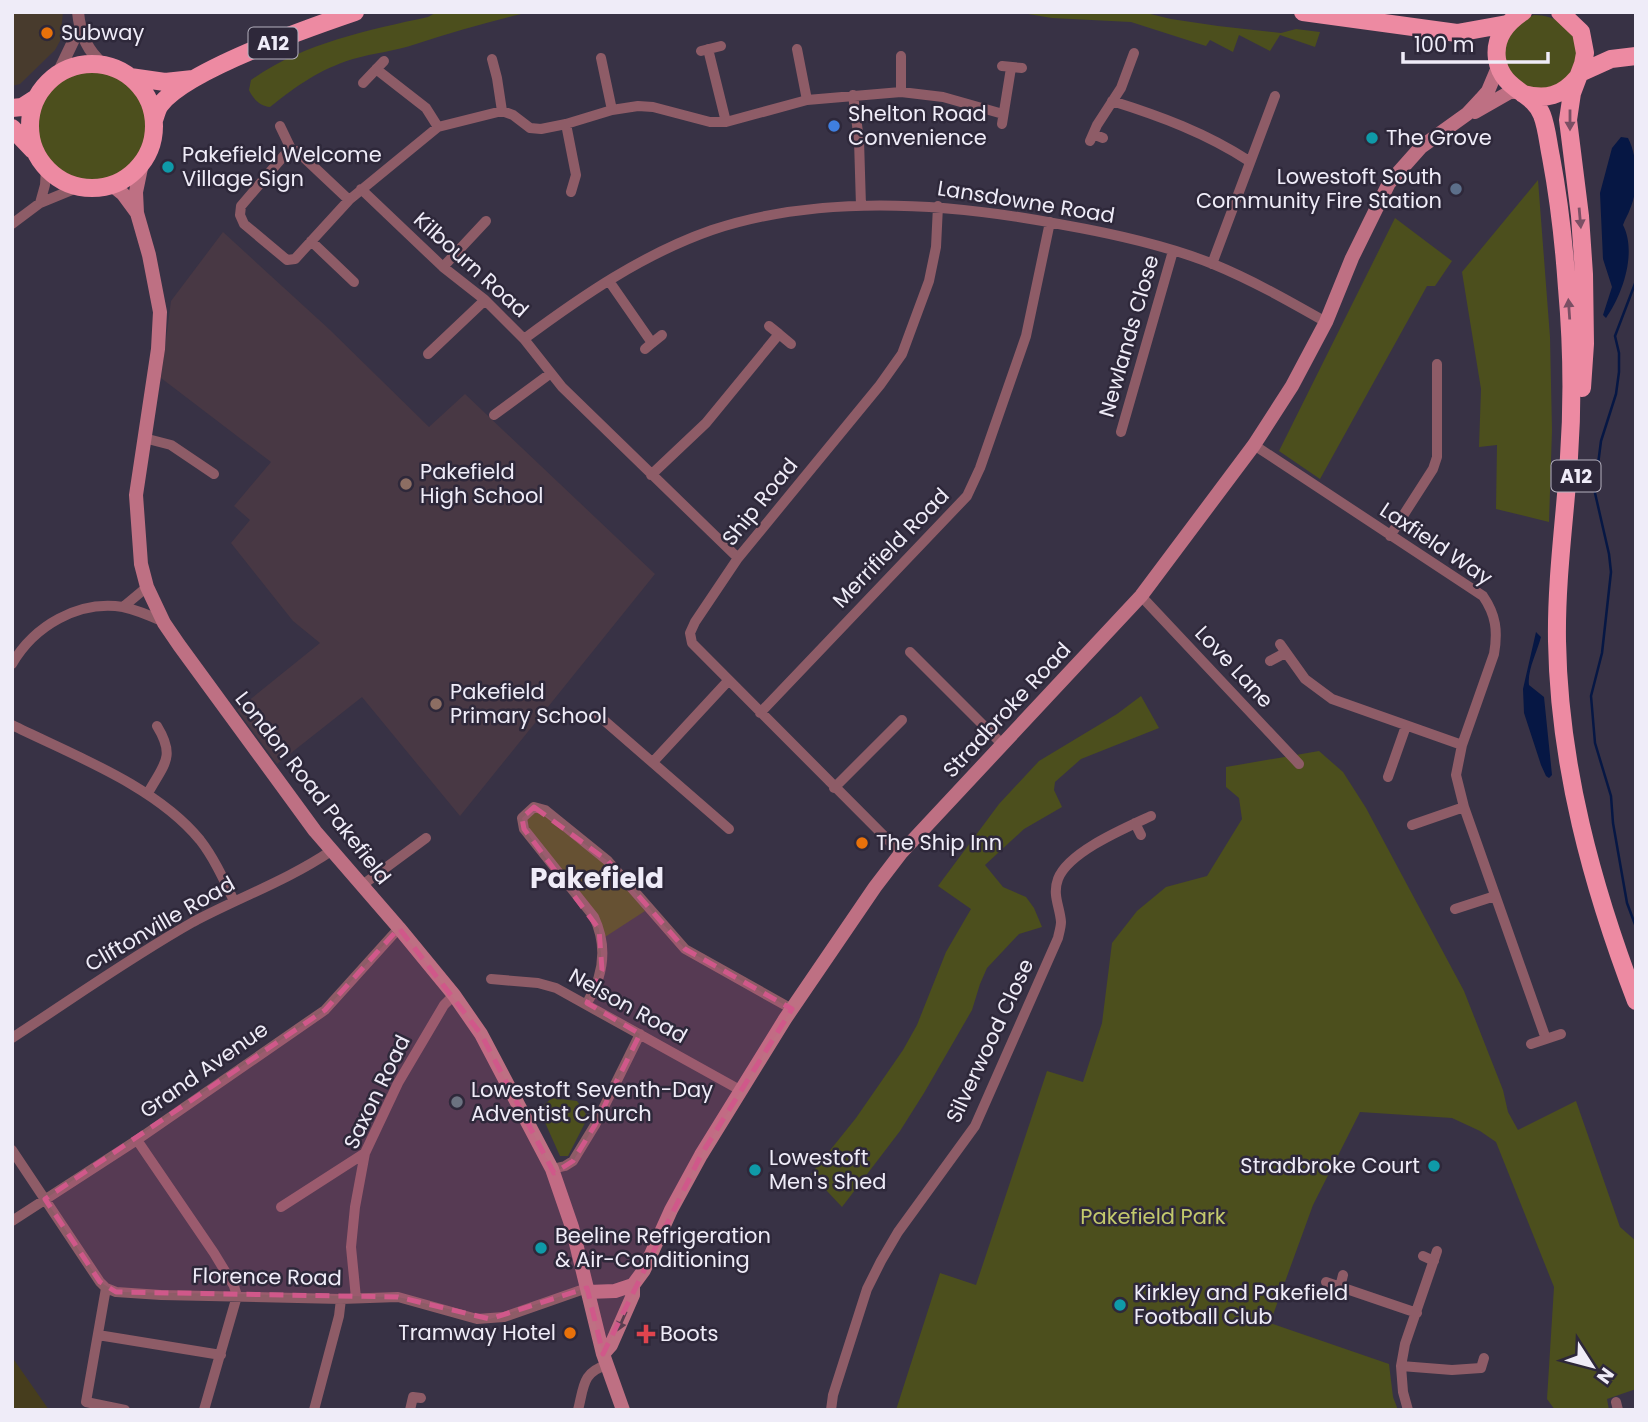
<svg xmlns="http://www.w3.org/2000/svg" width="1648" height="1422" font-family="Poppins,sans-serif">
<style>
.commercial{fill:#483b2d}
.education{fill:#483844}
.green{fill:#4c4f1d}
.sand{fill:#463d1d}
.water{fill:#061744}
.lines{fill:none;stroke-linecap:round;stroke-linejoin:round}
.stream{stroke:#061744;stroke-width:2.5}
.minor{stroke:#8e5c67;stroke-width:10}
.tertiary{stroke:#8e5c67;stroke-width:12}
.secondary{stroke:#be7083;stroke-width:14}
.trunk{stroke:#ed8aa2;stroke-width:18}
.oneway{fill:#7a4f64}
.oneway2{fill:#593e50}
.marked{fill:#d0588a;fill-opacity:0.2;stroke:#d0588a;stroke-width:5;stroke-dasharray:14 9;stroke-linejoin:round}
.food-dot{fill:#e8710a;stroke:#2e283a;stroke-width:2.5}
.shop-dot{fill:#3f7fe0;stroke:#2e283a;stroke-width:2.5}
.culture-dot{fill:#0f9aa8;stroke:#2e283a;stroke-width:2.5}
.service-dot{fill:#5c6f8a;stroke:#2e283a;stroke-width:2.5}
.education-dot{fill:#8d6e63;stroke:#2e283a;stroke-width:2.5}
.worship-dot{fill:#6b7280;stroke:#2e283a;stroke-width:2.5}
.health-dot{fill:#e0444e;stroke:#2e283a;stroke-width:2.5}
.labels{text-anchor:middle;stroke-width:5;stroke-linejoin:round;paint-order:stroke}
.shield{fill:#2e283a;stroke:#b5b1bf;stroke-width:2}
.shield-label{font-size:19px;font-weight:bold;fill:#efecf8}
.poi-label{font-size:21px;fill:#efecf8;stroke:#2e283a;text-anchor:start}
.street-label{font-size:21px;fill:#efecf8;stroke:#2e283a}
.park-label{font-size:21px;fill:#c3c96c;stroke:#2e283a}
.district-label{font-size:28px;font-weight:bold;fill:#efecf8;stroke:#2e283a}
</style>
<rect width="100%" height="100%" fill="#383245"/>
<path class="commercial" d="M 12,12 L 63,12 L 60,41 L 55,50 L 20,84 L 12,86 Z"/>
<path class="education" d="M 223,232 L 330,330 L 429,427 L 465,394 L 655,574 L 460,816 L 362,697 L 277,764 L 237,710 L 320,643 L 293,621 L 231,543 L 250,520 L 234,506 L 271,462 L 161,378 L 171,301 Z"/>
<path class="green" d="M 437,12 L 530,12 C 491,21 454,32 416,44 C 395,51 374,53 353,59 C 318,70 298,85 270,107 C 260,106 253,99 249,90 L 251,80 C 301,44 368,30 428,17 Z
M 1016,12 L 1142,12 L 1171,19 L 1218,26 L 1281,33 L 1296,29 L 1320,32 L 1315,47 L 1280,35 L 1270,51 L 1239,35 L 1233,52 L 1210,40 L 1206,46 L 1131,22 L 1052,18 Z
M 1534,15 C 1554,15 1578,27 1578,51 C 1578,59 1572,69 1569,78 L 1546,90 L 1521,86 L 1504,66 L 1505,39 L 1522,20 Z
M36 126a55 55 0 1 1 110 0a55 55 0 1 1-110 0Z
M 1538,180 L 1550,337 L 1552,430 L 1549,522 L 1496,509 L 1497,445 L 1479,447 L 1481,389 L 1462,272 Z
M 1395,218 L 1452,261 L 1435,286 L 1427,286 L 1320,479 L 1279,451 Z
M 1141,696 L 1159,728 L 1081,759 L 1055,782 L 1054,790 L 1062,807 L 1024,829 L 985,865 L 1003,887 L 1026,897 L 1034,908 L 1042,927 L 1019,934 L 987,968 L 980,984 L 972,1010 L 924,1093 L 900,1131 L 842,1207 L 811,1174 L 856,1118 L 903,1050 L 917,1025 L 946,952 L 971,909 L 938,886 L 999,804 L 1039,761 L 1117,714 Z
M 1319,751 L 1343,772 L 1366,808 L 1464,991 L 1503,1090 L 1508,1112 L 1518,1130 L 1576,1101 L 1620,1227 L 1636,1241 L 1636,1389 L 1607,1399 L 1609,1410 L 1555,1410 L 1547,1399 L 1554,1287 L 1496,1142 L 1480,1131 L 1452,1118 L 1360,1112 L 1313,1205 L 1270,1323 L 1389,1364 L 1393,1397 L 1398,1410 L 896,1410 L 940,1273 L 976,1285 L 1047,1071 L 1083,1082 L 1102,1023 L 1112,943 L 1137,911 L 1166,887 L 1207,876 L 1242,819 L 1239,798 L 1226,787 L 1226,767 Z
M 540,811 L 610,867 L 645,911 L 605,937 L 529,829 L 526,817 L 528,814 Z
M 552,1098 L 577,1101 L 588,1117 L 568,1156 L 560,1156 L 539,1109 Z"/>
<path class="sand" d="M 12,1357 L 49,1410 L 12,1410 Z"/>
<path class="water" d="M 1621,137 L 1628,138 C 1638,157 1639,189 1630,209 C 1628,215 1625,219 1623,225 C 1637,252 1623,294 1606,318 L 1603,315 L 1612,287 L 1603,259 L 1600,193 L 1612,148 Z
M 1536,632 L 1541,637 C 1537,652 1527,671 1529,685 L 1544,697 L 1552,775 L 1549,778 L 1546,776 L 1541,765 L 1524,713 L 1523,689 Z"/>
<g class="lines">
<path class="stream" d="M 1636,281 L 1615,336 L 1619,353 L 1619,372 L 1616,394 L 1601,441 L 1596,480 L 1595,493 L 1609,554 L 1611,572 L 1602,653 L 1591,696 L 1595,743 L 1611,796 L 1613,823 L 1627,903 L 1636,927"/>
<path class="minor" d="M 708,49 L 726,122
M 797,49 L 807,100
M 701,51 L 721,46
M 601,58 L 612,110
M 492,59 L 497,78 L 502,111
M 1002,66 L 1022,68
M 376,69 L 426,108 L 438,127
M 363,83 L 384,61
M 901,92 L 901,56
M 853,95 L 859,140 L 861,206
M 1112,101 C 1160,116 1206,133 1249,161
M 566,124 L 576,175 L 571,192
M 1002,124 L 1011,68
M 280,126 L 292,151
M 1093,134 L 1103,138
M 1090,141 L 1097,125 L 1121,88 L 1134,53
M 361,189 L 443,267 L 485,300 L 524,339 L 562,387 L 738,558
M 349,200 L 297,151 L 287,152 L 241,206 L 240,215 L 244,224 L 287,260 L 295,259 L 349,200 L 438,127 L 502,111 L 513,115 L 530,128 L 541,129 L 566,124 L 612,110 L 638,106 L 653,107 L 710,122 L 726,122 L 807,100 L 901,92 L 943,97 L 1003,114
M 40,203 L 45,185 L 46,168
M 12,224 L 40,203 L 79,187
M 311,241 L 354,282
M 1212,264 L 1275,96
M 443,267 L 486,221
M 609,281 L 652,343 L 645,349
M 769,326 L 779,334
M 524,339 C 582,296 643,254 712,230 C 823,193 951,203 1064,225 C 1115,234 1165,245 1213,264 C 1252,280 1289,301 1326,322
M 652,343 L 662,335
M 428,354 L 485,300
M 494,415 L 551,373
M 1121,432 L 1173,251
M 144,438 L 171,445 L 214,474
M 1254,445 L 1483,596 C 1496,615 1498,631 1494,654 L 1462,745 L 1456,775 L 1464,807 L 1546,1039 L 1531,1044
M 651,475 L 706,423 L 779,334 L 791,344
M 1390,536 L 1433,469 L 1437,457 L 1437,364
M 1141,596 L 1299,764
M 123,607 L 147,587
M 1280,644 L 1305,679 L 1332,699 L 1462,745
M 910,652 L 1003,745
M 1270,661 L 1285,653
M 12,664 C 34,626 78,600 123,607 C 137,610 151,616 164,622
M 760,713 L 967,496 L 980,468 L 1026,336 L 1050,222
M 599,716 L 729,829
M 12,725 C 73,755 156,786 200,840 C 214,858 224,880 234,901
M 653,762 L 728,681
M 1388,777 L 1406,726
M 834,788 L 902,720
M 148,793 C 164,764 176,757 157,726
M 1135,823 L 1141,835
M 1412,825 L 1464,807
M 901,853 L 692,643 L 690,633 L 695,622 L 738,558 L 880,385 L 902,354 L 929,281 L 936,247 L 938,206
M 361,886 L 426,838
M 1455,909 L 1495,896
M 491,979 L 538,983 L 556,988 L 740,1090
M 587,1003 C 604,975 608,947 594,917 L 524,829 L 522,818 L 534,807 L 545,810 L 608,861 L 685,949 L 792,1009
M 12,1038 C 72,999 131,957 193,922 C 238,898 288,880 331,851
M 1546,1039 L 1561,1034
M 137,1140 L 214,1253 L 234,1286 L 237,1296 L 204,1410
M 12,1150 L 100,1282 L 106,1288 L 116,1292 L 161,1295 L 341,1299 L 398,1297 L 477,1319 L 504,1317 L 587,1288
M 552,1169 L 565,1166 L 573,1161 L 595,1125 L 640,1034
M 281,1207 L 365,1153
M 12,1221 L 137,1140 L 325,1010 L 399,928
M 1423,1256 L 1434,1261
M 1326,1282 L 1417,1313
M 1340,1287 L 1343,1275
M 106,1288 L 86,1402 L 125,1410
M 356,1298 L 351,1247 L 355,1207 L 365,1153 L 398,1083 L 444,1005 L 454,995
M 98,1335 L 221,1355
M 1401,1366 L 1452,1370 L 1481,1368 L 1484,1358
M 1616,1402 L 1618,1410
M 314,1410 L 339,1316 L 341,1299
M 410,1410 L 413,1397 L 421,1398
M 578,1410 C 584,1387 582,1372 607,1365
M 831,1410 L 833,1395 L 867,1289 L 881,1261 L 898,1232 L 975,1126 L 1058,938 C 1059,933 1061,927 1061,922 C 1060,907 1052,895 1058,879 C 1068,852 1125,828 1151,816
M 1408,1410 L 1403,1392 L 1401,1366 L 1405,1344 L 1437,1251"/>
<path class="tertiary" d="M 78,12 C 80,34 87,51 104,65
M 57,75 L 80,27"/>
<path class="secondary" d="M 1475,112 L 1510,92 L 1519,92
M 142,163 L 136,192 L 137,213 L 149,255 L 160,312 L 158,349 L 136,495 L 141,564 L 147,587 L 164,623 L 179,645 L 315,831 L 399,928 L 454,995 L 481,1034 L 552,1169 L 572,1227 L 603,1354 L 623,1410
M 112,185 L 123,194 L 137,213
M 588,1292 L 615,1291 L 633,1285
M 603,1354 L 611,1345 L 633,1295 L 633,1285 L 644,1270 L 671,1210 L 701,1155 L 785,1019 L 875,887 L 901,853 L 1141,596 L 1254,445 L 1292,386 L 1326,322 L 1352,258 L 1389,183 L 1421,147 L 1467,114 L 1481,99 L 1488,91 L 1499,65"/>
<path class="trunk" d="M 1303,12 L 1457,33 L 1507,24
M 1523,12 C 1506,23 1494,38 1497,59 C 1502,91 1533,91 1542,115 C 1547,128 1548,143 1551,157 C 1559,200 1564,244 1567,288 C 1572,344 1573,400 1569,457 C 1565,518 1556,580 1557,641 C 1559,765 1592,886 1636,1001
M 1560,12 L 1581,32 L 1585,53 L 1583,64 L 1572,93 L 1568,120 L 1580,216 L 1584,274 L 1585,344 L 1582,388
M30 126a62 62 0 1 1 124 0a62 62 0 1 1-124 0Z
M 1580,73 L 1611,59 L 1636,56
M 130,77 L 165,82 L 193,79
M 1523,94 C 1546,100 1562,96 1577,78
M 12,108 L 22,107 L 36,98
M 154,120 C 156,115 157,109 160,105 C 187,70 311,27 355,12
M 12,128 L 33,150"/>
</g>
<defs><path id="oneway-solid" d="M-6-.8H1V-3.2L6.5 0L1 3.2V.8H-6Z" transform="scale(1.75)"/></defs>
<g class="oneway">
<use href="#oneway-solid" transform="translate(1570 120) rotate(90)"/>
<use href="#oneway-solid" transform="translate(1580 218) rotate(85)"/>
<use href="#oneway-solid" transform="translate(1569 309) rotate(-94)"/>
</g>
<use class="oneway2" href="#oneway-solid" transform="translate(622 1321) rotate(114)"/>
<path class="marked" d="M 534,807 L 608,861 L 685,949 L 792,1009 L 701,1155 L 603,1354 L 587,1288 L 490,1319 L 398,1297 L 116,1292 L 100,1282 L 45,1199 L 325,1010 L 399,928 L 481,1034 L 554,1173 L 573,1161 L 595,1125 L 640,1034 L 587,1003 L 602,970 L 599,929 L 524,829 L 522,818 Z"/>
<g class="food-dot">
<circle cx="47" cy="33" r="7"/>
<circle cx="862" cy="843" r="7"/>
<circle cx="570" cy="1333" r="7"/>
</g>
<circle class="shop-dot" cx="834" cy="126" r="7"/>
<g class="culture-dot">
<circle cx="1372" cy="138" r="7"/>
<circle cx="168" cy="167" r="7"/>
<circle cx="1434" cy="1166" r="7"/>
<circle cx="755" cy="1170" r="7"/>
<circle cx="541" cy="1248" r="7"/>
<circle cx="1120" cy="1305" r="7"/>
</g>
<circle class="service-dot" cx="1456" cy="189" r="7"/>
<g class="education-dot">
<circle cx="406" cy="484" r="7"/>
<circle cx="436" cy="704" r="7"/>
</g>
<circle class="worship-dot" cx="457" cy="1102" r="7"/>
<path class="health-dot" d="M642.5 1323.5h7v7h7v7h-7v7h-7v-7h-7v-7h7z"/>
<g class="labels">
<g class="shield">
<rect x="248.5" y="27.5" width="49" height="31" rx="5"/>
<rect x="1551.5" y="460.5" width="49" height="31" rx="5"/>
</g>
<g class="shield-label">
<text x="273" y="50">A12</text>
<text x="1576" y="483">A12</text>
</g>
<g class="poi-label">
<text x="61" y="40">Subway</text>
<text x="848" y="121">Shelton Road<tspan x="848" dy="24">Convenience</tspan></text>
<text x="1386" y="145">The Grove</text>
<text x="182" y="162">Pakefield Welcome<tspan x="182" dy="24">Village Sign</tspan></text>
<text x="1442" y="184" text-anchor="end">Lowestoft South<tspan x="1442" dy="24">Community Fire Station</tspan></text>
<text x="420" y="479">Pakefield<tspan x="420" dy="24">High School</tspan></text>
<text x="450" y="699">Pakefield<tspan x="450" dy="24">Primary School</tspan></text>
<text x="876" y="850">The Ship Inn</text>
<text x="471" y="1097">Lowestoft Seventh-Day<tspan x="471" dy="24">Adventist Church</tspan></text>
<text x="769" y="1165">Lowestoft<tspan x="769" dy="24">Men's Shed</tspan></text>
<text x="1420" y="1173" text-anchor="end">Stradbroke Court</text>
<text x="555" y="1243">Beeline Refrigeration<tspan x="555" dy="24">&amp; Air-Conditioning</tspan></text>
<text x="1134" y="1300">Kirkley and Pakefield<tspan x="1134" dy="24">Football Club</tspan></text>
<text x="556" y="1340" text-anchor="end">Tramway Hotel</text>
<text x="660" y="1341">Boots</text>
</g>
<g class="street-label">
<text transform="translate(1026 202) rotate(9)" y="7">Lansdowne Road</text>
<text transform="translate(471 265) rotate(42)" y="7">Kilbourn Road</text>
<text transform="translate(1129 336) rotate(-74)" y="7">Newlands Close</text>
<text transform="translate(760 502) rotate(-51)" y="7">Ship Road</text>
<text transform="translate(1436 544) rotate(34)" y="7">Laxfield Way</text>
<text transform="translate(891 548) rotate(-46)" y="7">Merrifield Road</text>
<text transform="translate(1234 667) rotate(47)" y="7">Love Lane</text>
<text transform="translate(1007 710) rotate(-47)" y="7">Stradbroke Road</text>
<text transform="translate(313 788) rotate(52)" y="7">London Road Pakefield</text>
<text transform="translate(160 924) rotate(-30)" y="7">Cliftonville Road</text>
<text transform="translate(628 1006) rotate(29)" y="7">Nelson Road</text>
<text transform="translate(990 1041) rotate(-65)" y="7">Silverwood Close</text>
<text transform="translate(204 1070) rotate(-35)" y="7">Grand Avenue</text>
<text transform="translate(377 1092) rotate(-64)" y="7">Saxon Road</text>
<text transform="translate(267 1277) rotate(1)" y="7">Florence Road</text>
</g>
<g class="park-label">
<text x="1153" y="1224">Pakefield Park</text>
</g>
<g class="district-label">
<text x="597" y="888">Pakefield</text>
</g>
</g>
<rect width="1648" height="1422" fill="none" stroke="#efecf8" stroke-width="28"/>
<g transform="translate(1592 1366) rotate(126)" stroke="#2e283a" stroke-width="5" paint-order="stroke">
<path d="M0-5L12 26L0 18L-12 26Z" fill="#efecf8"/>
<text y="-10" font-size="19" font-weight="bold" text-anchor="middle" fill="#efecf8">N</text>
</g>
<path d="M1403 52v10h145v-10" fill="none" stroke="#efecf8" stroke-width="3.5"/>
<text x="1414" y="52" font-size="21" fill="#efecf8" stroke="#2e283a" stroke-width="5" paint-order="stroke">100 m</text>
</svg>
